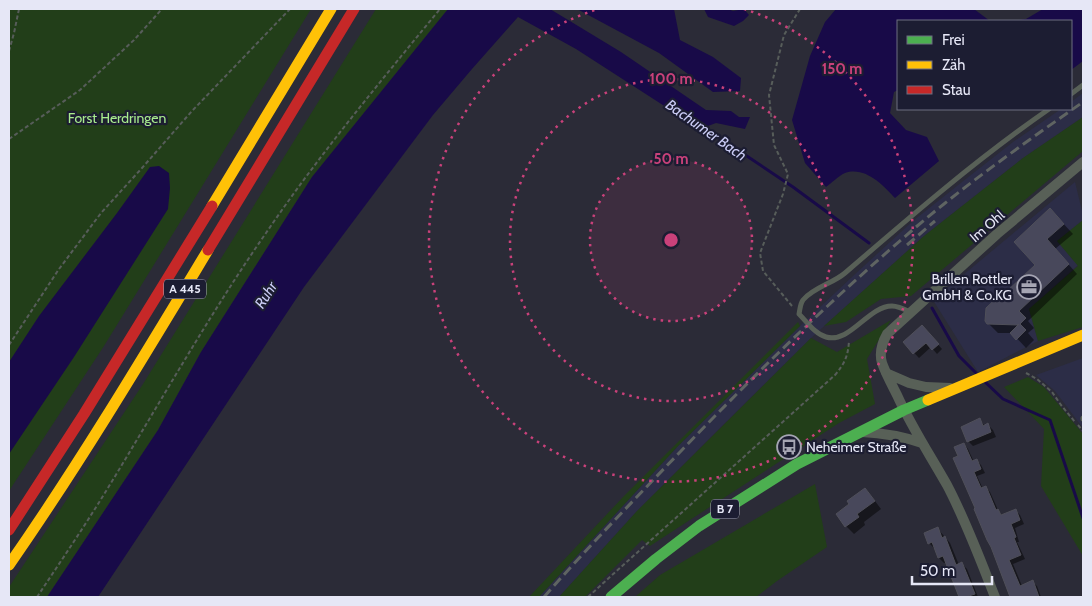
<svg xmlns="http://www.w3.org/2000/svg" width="1092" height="606" font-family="Cabin,sans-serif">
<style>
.built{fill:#2c2d47}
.green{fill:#223e19}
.water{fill:#180a48}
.shadow{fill:#0007}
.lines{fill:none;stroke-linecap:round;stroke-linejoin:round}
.stream{stroke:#180a48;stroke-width:3}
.building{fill:#48485b;stroke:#4f4f59}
.path{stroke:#575d5a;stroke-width:2;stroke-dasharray:4 2.5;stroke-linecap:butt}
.lane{stroke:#586057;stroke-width:5}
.street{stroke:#586057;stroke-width:10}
.fast{stroke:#4caf50;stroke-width:11}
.slow{stroke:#ffc107;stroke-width:11}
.jam{stroke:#c62828;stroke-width:11}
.rail{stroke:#5f6462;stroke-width:3;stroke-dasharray:10 5;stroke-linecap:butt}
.ring{fill:none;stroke:#c9417a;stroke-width:2.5;stroke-dasharray:2.5 5}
.labels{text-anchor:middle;stroke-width:4.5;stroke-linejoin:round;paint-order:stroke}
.shield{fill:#1c1d32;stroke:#a9aabb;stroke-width:1}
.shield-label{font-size:12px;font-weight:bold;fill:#e6e7f6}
.park-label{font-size:14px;fill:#a8ec8e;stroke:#1c1d32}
.street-label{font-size:14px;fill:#e6e7f6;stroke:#1c1d32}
.poi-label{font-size:14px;fill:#e6e7f6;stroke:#1c1d32;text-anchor:end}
.water-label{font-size:15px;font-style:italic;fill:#caccf5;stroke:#1c1d32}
.centre{fill:#c9417a;stroke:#1c1d32;stroke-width:2.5}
.ring-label{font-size:15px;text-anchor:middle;font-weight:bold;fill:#c9417a;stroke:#1c1d32;stroke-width:4.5;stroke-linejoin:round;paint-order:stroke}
</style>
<rect width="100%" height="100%" fill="#2b2b37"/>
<path class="built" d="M 1083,93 L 1083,117 L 1023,158 L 924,236 L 811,338 L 724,424 L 637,511 L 559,597 L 539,597 L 678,446 L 800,326 L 853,276 L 913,221 L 962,182 L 1013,142 L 1061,109 L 1071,109 L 1071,102 Z
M 1075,182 L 1083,215 L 1083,220 L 1057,241 L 1078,265 L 1029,309 L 1038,341 L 978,372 L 933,300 Z
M 1083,358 L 1083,428 L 1055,391 L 1036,375 Z"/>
<path class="green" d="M 9,9 L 311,9 L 104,346 L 9,491 Z
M 376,9 L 448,9 L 312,177 L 201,352 L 158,430 L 47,597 L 9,597 L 9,587 L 143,384 Z
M 1083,117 L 1083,151 L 911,296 L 881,299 L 846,322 L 824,326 L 924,236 L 1023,158 Z
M 1083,220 L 1083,327 L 1038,341 L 1029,309 L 1078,266 L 1057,241 Z
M 891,320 L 867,359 L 875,404 L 839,423 L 650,546 L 642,540 L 585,597 L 559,597 L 637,511 L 811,338 L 837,352 Z
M 798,322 L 800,326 L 678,446 L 539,597 L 529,597 L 623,497 Z
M 1028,377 L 1044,387 L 1083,434 L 1083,556 L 1041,486 L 1044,429 L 1004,387 Z
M 815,484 L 827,547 L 777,581 L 756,597 L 635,597 L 660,575 Z"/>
<path class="water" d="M 448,9 L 550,9 L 621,52 L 706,110 L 731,111 L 739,117 L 750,117 L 745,129 L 716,123 L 700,129 L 576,49 L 518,17 L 472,69 L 433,115 L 304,287 L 98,597 L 47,597 L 158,430 L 201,352 L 312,177 Z
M 577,9 L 674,9 L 680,40 L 713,57 L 741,78 L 740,91 L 713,92 L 659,53 Z
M 704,9 L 728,9 L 733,11 L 744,9 L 749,15 L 743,21 L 734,26 L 708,17 Z
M 836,9 L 974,9 L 990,21 L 898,21 L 898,90 L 894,92 L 890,113 L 906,130 L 927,137 L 939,161 L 895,198 C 883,185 865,166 845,173 C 838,176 832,183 826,187 L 805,163 L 792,120 L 810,56 L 825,22 Z
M 1043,9 L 1083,9 L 1083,61 L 1071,70 L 1071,21 L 1012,21 L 1026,19 Z
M 159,166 L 169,173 L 170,188 L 168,209 L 74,357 L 9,454 L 9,362 L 39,316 L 117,213 L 150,167 Z"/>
<path class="shadow" d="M 1059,219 L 1073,234 L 1055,249 L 1077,274 L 1028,321 L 1034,328 L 1028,333 L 1034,340 L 1026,348 L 1012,333 L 998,333 L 986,321 L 1007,293 L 1037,265 L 1015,242 Z
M 926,331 L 942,349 L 937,354 L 931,347 L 919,358 L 904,342 Z
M 979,420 L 985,426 L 988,425 L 993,430 L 996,437 L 973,446 L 968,441 Z
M 964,444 L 968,449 L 974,462 L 977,461 L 981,465 L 985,473 L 977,476 L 983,489 L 986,488 L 990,492 L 998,510 L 1002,515 L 1015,510 L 1020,515 L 1024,524 L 1015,528 L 1019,542 L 1017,542 L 1025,559 L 1013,564 L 1022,586 L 1032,582 L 1037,586 L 1041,597 L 1012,597 L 992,546 L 959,457 Z
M 865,489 L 872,497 L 881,509 L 864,522 L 865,525 L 854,534 L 846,526 L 851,505 Z
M 938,529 L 950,543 L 959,565 L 962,564 L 967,569 L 978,597 L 961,597 L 946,562 L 944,563 L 939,558 L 935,547 L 934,548 L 929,543 Z"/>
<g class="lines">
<path class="stream" d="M 702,126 L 793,187 L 869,243
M 932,308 L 959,356 L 976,373
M 984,381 L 1003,399 L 1050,420 L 1083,518"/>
</g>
<path class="building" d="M 1050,208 L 1064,224 L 1047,239 L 1069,264 L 1019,311 L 1026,318 L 1020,324 L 1026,330 L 1016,340 L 1010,333 L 1019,324 L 1018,325 L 987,324 L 985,321 L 986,308 L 1003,292 L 1006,292 L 1035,265 L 1014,242 Z
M 922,325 L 939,344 L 932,350 L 926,343 L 913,354 L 903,342 Z
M 980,418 L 983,426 L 988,423 L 991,432 L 967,442 L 961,427 Z
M 964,443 L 972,461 L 977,459 L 981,469 L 974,472 L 981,488 L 986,486 L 996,510 L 998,509 L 1001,515 L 1016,509 L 1020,520 L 1011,524 L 1016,537 L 1014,538 L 1021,555 L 1009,560 L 1020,586 L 1033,580 L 1039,597 L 1010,597 L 991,547 L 987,540 L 974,509 L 975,508 L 953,458 L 958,456 L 954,447 Z
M 865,488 L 875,501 L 857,514 L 859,517 L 845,527 L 836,514 L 849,504 L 847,501 Z
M 938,527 L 942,538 L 945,536 L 956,565 L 962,562 L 975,594 L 966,597 L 959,597 L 943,556 L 938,558 L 932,542 L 928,544 L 924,533 Z"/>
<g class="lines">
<path class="path" d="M 9,51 L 14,33 L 19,9
M 9,139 L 80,90 L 134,40 L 162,9
M 792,306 L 763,271 L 760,253 L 783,194 L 788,174 L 774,145 L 769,95 L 784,35 L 800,9
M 9,345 L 59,269 L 101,213 L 142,168 L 192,111 L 290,9
M 1026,373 L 1037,379 L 1052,392 L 1061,405 L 1075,422
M 1078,425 L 1083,431
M 37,597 C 59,564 82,530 103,496 C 157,408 207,318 266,233 C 319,155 380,82 440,9
M 588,597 L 611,576 L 835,375 C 845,363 848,356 849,341"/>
<path class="lane" d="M 1071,94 L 1083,85
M 910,312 C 904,309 898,306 892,306 C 868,306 850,344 826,337 C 815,334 807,322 799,314 C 800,310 800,304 803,300 C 814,287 832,284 845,273 C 911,216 977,159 1049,109
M 1083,418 L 1083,419"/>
<path class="street" d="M 886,373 L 909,383 L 926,387 L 950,388
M 862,432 C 885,433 901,436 922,443
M 995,597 C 980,559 966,521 947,485 C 930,455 911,426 897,395 C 892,385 886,374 882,363 C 879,353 882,343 887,334 L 997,234 L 1083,162"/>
<path class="fast" d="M 611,597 L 656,559 L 699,526 L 797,464 L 904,410 L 928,400"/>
<path class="slow" d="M 212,206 L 331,9
M 928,400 L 1083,335
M 9,565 C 80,463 144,356 208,250"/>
<path class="jam" d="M 208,250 L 354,9
M 9,530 L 84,414 L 212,206"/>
<path class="rail" d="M 907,245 L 935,221
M 544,597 C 588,547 635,499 681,451 C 756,373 834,297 916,227 C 969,182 1026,142 1083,102"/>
</g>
<circle cx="671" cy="240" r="81" fill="#c9417a" fill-opacity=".12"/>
<g class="ring">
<circle cx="671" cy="240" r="81"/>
<circle cx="671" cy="240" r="161"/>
<path d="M744 9A242 242 0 1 1 598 9"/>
</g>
<defs>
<g id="office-ring" transform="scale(1.25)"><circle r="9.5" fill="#1c1d32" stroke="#a5a5b3" stroke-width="1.5"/><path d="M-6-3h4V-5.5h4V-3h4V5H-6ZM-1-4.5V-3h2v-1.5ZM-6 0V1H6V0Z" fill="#a5a5b3"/></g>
<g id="bus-ring" transform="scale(1.25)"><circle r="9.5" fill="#1c1d32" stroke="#a5a5b3" stroke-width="1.5"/><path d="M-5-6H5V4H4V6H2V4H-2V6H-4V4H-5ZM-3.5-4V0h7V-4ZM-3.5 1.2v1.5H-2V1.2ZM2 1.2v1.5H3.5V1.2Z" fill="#a5a5b3"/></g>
</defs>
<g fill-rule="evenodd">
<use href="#office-ring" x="1029" y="287"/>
<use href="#bus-ring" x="789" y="447"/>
</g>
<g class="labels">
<g class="shield">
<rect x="164" y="279.5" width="42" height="19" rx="4"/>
<rect x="711" y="499.5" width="28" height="19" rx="4"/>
</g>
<g class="shield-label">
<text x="185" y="293">A 445</text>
<text x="725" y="513">B 7</text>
</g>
<g class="park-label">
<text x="117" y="123">Forst Herdringen</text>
</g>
<g class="street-label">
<text transform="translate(987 226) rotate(-41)" y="5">Im Ohl</text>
</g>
<g class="poi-label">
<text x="1012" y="284">Brillen Rottler<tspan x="1012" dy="16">GmbH &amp; Co.KG</tspan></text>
<text x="806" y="452" text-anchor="start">Neheimer Straße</text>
</g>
<g class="water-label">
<text transform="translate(706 130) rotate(35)" y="5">Bachumer Bach</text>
<text transform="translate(266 295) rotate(-58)" y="5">Ruhr</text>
</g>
</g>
<circle cx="671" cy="240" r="8" class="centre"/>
<g class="ring-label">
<text x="842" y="74">150 m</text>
<text x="671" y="84">100 m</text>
<text x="671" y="164">50 m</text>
</g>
<rect width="1092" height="606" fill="none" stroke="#e6e7f6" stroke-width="20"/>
<rect x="897" y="20" width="175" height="90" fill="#1c1d32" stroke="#6d6e80"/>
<rect x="907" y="36" width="25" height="8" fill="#4caf50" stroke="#6d6e80"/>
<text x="942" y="45" font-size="15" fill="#e6e7f6">Frei</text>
<rect x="907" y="61" width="25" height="8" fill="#ffc107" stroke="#6d6e80"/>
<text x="942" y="70" font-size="15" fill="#e6e7f6">Zäh</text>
<rect x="907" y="86" width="25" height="8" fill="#c62828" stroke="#6d6e80"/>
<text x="942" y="95" font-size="15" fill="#e6e7f6">Stau</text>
<path d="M912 576v8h80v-8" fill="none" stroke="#e6e7f6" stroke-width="2.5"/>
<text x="920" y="576" font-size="15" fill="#e6e7f6" stroke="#1c1d32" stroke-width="4" paint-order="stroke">50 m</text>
</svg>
